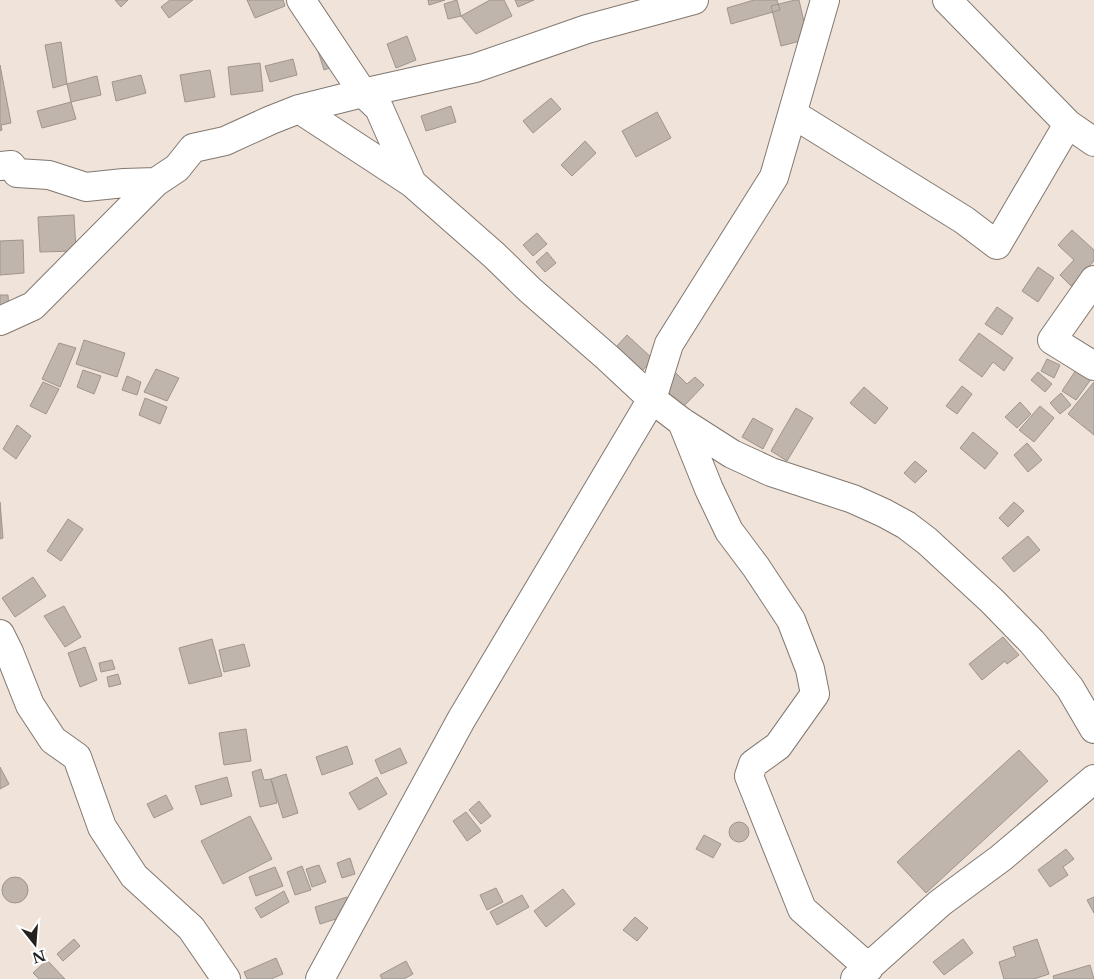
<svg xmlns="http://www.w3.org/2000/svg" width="1094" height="979" font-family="'Libre Baskerville',serif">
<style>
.building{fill:#c0b5ac;stroke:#9f958c}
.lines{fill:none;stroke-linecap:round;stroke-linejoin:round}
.minor-casing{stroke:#827870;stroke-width:30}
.minor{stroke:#fff;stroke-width:28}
</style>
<rect width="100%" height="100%" fill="#efe3da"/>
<path class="building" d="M 115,0 L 128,0 L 121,7 Z
M 170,0 L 193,0 L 169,18 L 161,7 Z
M 247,0 L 283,0 L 285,6 L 255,18 Z
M 428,0 L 445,0 L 429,5 Z
M 457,0 L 461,16 L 448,19 L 444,4 Z
M 490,0 L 504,0 L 512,16 L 476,34 L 461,16 Z
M 515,0 L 534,0 L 518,7 Z
M 754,0 L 777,0 L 780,10 L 731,24 L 727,8 Z
M 795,0 L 799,0 L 808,39 L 781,46 L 771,6 Z
M 407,36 L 416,60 L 396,68 L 387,44 Z
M 61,42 L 67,84 L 53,88 L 45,45 Z
M 317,48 L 335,66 L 324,70 Z
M 293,59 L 297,75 L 270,82 L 265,66 Z
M 260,63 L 263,91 L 231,95 L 228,67 Z
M 0,65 L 11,123 L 1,125 L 2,130 L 0,131 Z
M 210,70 L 215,97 L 185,102 L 180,75 Z
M 141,75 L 146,93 L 116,101 L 112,82 Z
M 97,76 L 101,95 L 71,102 L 67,84 Z
M 551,98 L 561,109 L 533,133 L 523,121 Z
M 71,102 L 76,119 L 42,128 L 37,111 Z
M 451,106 L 456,122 L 426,131 L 421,116 Z
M 657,112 L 671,138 L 636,157 L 622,131 Z
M 585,141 L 596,153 L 572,176 L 561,165 Z
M 74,215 L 76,251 L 40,252 L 38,217 Z
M 1072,230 L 1094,250 L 1094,261 L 1071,286 L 1060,275 L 1074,260 L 1058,245 Z
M 537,233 L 547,244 L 533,256 L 523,245 Z
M 23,240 L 24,273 L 0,275 L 0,241 Z
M 547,252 L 556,263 L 545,272 L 536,262 Z
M 1038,267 L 1054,278 L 1038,302 L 1022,291 Z
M 0,295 L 8,295 L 9,312 L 0,312 Z
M 997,307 L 1013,318 L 1002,335 L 985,324 Z
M 979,333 L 1013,358 L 1004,371 L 993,362 L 982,377 L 959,360 Z
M 627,335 L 653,359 L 642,371 L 616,347 Z
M 84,340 L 125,353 L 117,377 L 76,364 Z
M 59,343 L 76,348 L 60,387 L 42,379 Z
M 1047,359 L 1060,365 L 1054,378 L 1041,371 Z
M 1082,361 L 1094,375 L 1076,400 L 1062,391 Z
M 669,366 L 687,384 L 695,377 L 704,385 L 683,407 L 656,380 Z
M 156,369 L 179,378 L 167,401 L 144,392 Z
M 83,370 L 101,376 L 94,394 L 77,387 Z
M 1038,372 L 1052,384 L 1045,392 L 1031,380 Z
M 127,376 L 141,382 L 137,395 L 122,390 Z
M 43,382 L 59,389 L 46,414 L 30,406 Z
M 1094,382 L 1094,435 L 1068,414 Z
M 962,386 L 972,394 L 957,414 L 946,406 Z
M 864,387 L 888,408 L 875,424 L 850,403 Z
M 1061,393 L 1071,405 L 1060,414 L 1050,403 Z
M 145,398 L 167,407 L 160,424 L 139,415 Z
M 1020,402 L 1031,414 L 1017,428 L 1005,417 Z
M 1040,406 L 1054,418 L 1034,442 L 1019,430 Z
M 796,408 L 813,418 L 787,461 L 771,451 Z
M 753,418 L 773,429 L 763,449 L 742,437 Z
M 17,425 L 31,436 L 16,459 L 3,449 Z
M 973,432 L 998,453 L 985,469 L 960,448 Z
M 1027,443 L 1042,460 L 1028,472 L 1014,455 Z
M 915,461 L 927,471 L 915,483 L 904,473 Z
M 0,502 L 3,538 L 0,539 Z
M 1014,502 L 1024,511 L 1008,527 L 999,518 Z
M 68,519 L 83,529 L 61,561 L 47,551 Z
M 1028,536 L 1040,550 L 1014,572 L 1002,558 Z
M 33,577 L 46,596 L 15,617 L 2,598 Z
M 64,606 L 81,637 L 65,647 L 44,616 Z
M 1003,637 L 1019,655 L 1007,664 L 1005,661 L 982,680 L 969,664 Z
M 212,639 L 222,676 L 189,684 L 179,648 Z
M 244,644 L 250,666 L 224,672 L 219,650 Z
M 85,647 L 97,680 L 80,687 L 68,653 Z
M 112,660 L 115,669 L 101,672 L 99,663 Z
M 118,674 L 121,684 L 109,687 L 107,677 Z
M 246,729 L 251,761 L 224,765 L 219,733 Z
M 347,746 L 353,764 L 322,775 L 316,757 Z
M 400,748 L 407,763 L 381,774 L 375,760 Z
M 1019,750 L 1048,781 L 926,893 L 897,862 Z
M 0,767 L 9,784 L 0,789 Z
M 261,769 L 264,780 L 271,779 L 277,803 L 260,807 L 252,772 Z
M 286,774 L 298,813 L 283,818 L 271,779 Z
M 227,777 L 232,796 L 201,805 L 195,786 Z
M 377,777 L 387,794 L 359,810 L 349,793 Z
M 166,795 L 173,809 L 154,818 L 147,804 Z
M 479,801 L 491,816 L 481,824 L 469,810 Z
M 466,812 L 481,831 L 467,841 L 453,821 Z
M 250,816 L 272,859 L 223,884 L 201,841 Z
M729 832a10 10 0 1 1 20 0a10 10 0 1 1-20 0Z
M 704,835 L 721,844 L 713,858 L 696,849 Z
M 1066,849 L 1074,859 L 1063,867 L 1068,875 L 1050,887 L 1038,870 Z
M 350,858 L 355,874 L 342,878 L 337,863 Z
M 319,865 L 326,882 L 312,887 L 306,869 Z
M 302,866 L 311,890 L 295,895 L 287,872 Z
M 275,867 L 283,886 L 256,896 L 249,877 Z
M2 890a13 13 0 1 1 26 0a13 13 0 1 1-26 0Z
M 496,888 L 503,902 L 487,910 L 480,895 Z
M 563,889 L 575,904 L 546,927 L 534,911 Z
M 284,891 L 289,902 L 261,918 L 255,908 Z
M 522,895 L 529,907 L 497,925 L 490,912 Z
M 347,897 L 352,914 L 320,924 L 315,907 Z
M 1094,897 L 1094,913 L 1087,900 Z
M 635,917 L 648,928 L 637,941 L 623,930 Z
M 74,939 L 80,946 L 63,961 L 57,954 Z
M 963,939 L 973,953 L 944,975 L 933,962 Z
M 1037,939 L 1049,974 L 1034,979 L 1004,979 L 999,962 L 1016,956 L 1013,947 Z
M 276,958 L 283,974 L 271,979 L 247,979 L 244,972 Z
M 47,960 L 64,978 L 65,979 L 39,979 L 33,973 Z
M 406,961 L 413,974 L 404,979 L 382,979 L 380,975 Z
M 1090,965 L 1094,979 L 1054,979 L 1053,976 Z"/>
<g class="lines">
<g class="minor-casing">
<path id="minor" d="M 301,0 L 363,93 L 379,108 L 412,183
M 947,0 L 1068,124 L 1094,142
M 299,109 L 412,183 L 494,255 L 530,290 L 608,358 L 652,399 L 682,422 L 732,454 L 771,472 L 853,499 L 884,513 L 906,525 L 927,541 L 992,601 L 1032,642 L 1070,688 L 1094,729
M 793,114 L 964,220 L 997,245 L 1068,124
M 0,166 L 11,165 L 17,173 L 49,175 L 86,187 L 124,183 L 156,182 L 177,168 L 193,148 L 225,141 L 271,120 L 299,109 L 363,93 L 475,68 L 587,29 L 694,0
M 1094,280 L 1052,340 L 1094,366
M 0,321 L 33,306 L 156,182
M 682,422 L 709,489 L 729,531 L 756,567 L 791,620 L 810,669 L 815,694 L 778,746 L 753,764 L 749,776 L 802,909 L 869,968
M 0,634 L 9,652 L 30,705 L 53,740 L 77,757 L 102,827 L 134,876 L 191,928 L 226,979
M 320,979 L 461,720 L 652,399 L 669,344 L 774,177 L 825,0
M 855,979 L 940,903 L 1001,858 L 1094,779"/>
</g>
<use href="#minor" class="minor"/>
</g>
<g transform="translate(35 944) rotate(163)" stroke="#ffffff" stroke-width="4" paint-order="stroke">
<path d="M0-4L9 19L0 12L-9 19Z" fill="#24201d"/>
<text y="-8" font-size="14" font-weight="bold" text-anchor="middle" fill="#24201d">N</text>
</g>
</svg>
